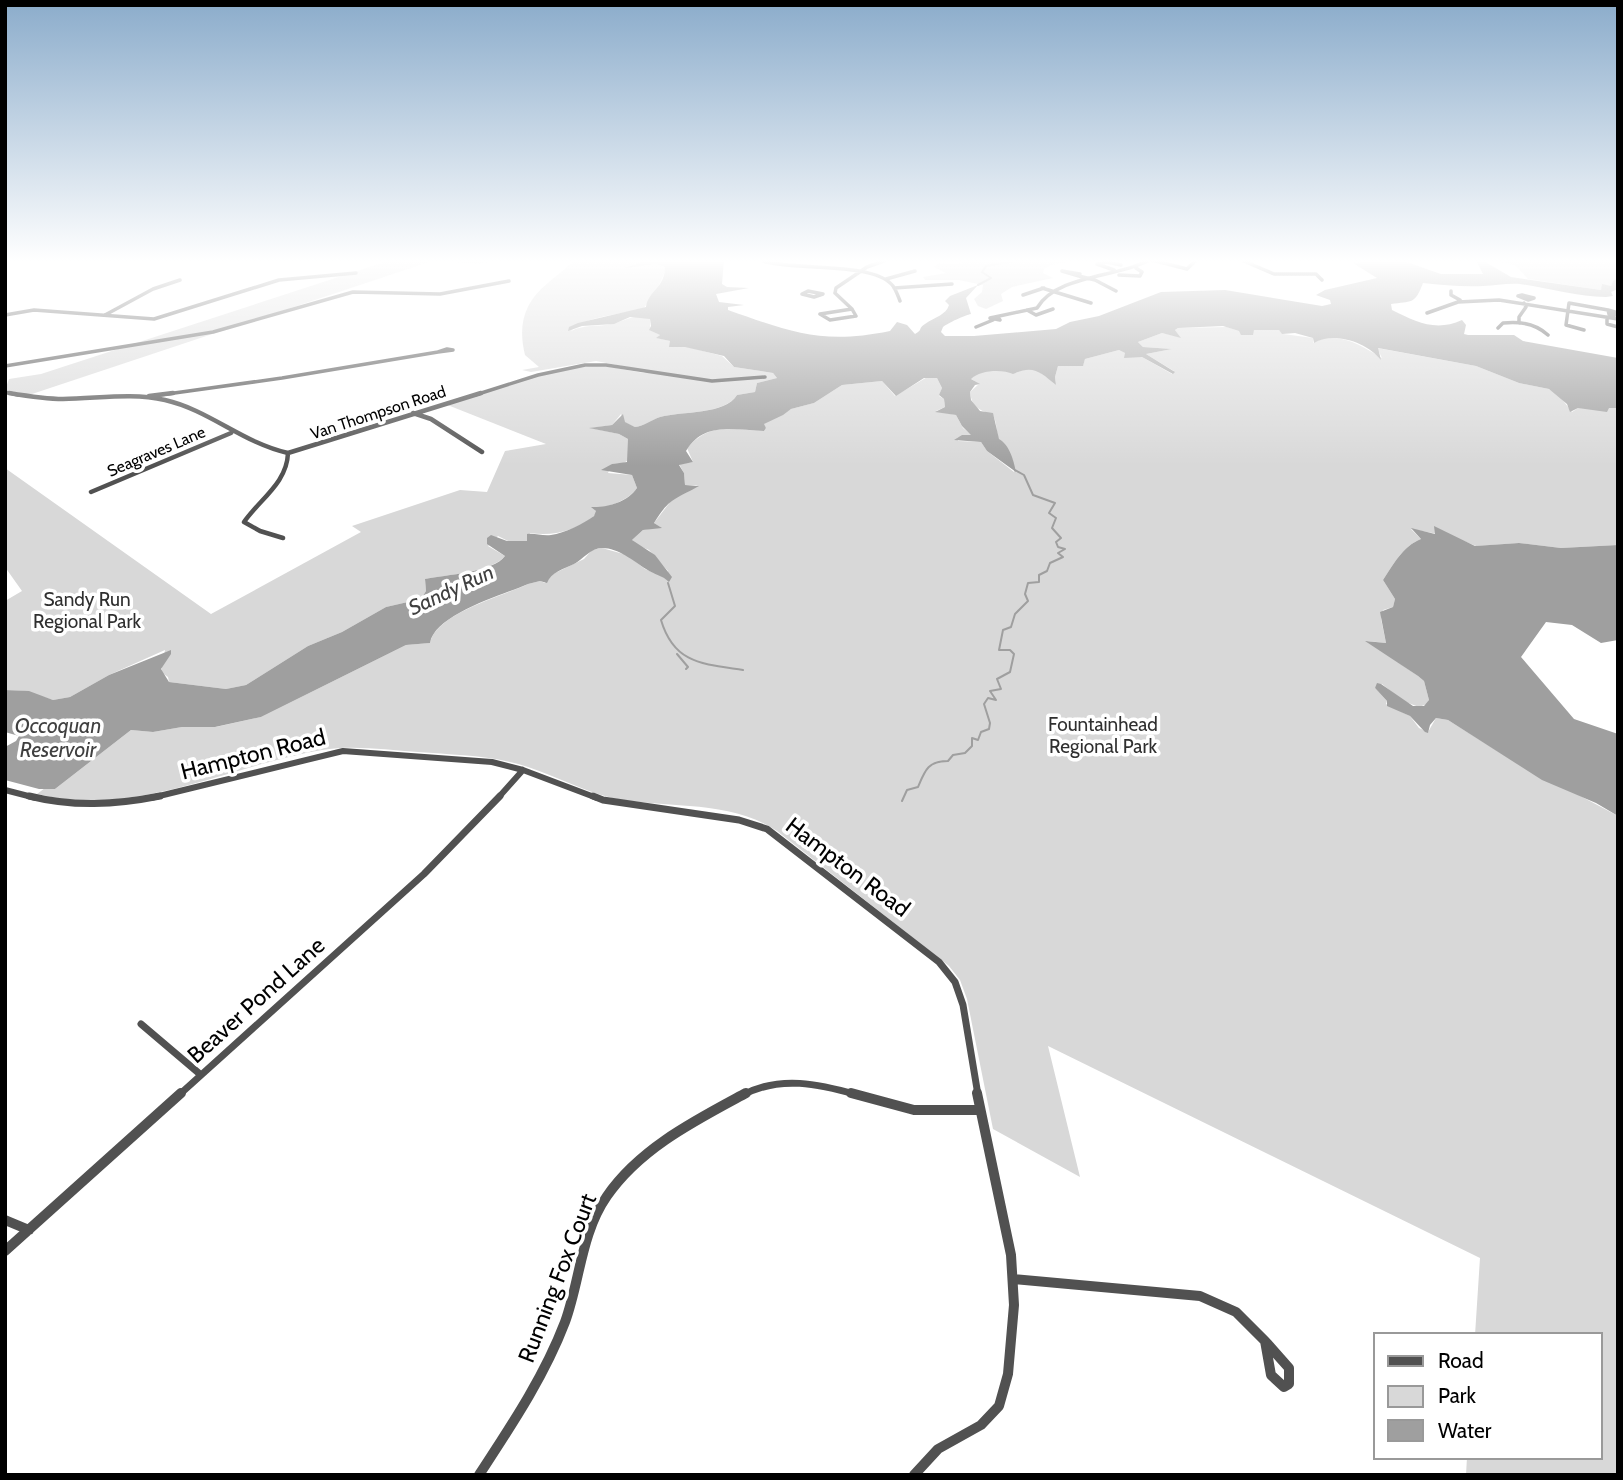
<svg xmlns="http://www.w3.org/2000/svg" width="1623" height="1480" font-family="Cabin,sans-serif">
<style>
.green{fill:#d8d8d8}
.water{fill:#9f9f9f}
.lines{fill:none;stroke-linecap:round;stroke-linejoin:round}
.stream{stroke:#9f9f9f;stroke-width:2}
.minor-far4{stroke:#515151;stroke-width:3.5}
.minor-far3{stroke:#515151;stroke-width:4.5}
.minor-far2{stroke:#515151;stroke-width:6}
.minor-far1{stroke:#515151;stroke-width:7}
.minor{stroke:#515151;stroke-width:10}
.labels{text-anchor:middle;stroke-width:7;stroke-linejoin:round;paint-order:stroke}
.far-street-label{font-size:16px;fill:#000;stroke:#fff}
.park-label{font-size:19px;fill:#2f2f2f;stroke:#fff}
.water-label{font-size:21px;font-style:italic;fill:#404040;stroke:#fff}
.near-street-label{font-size:23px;fill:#000;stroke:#fff}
</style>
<rect width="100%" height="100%" fill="#fff"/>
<path class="green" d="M 394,259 L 507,259 L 477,264 L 435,260 L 29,395 L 5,390 L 9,379 L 41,374 Z
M 568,259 L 651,259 L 629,267 L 659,264 L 666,268 C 660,286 654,295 643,309 C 624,314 584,316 571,331 C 585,324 597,327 611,324 C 624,321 636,313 650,318 L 650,330 L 660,335 L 657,338 L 670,341 L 670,347 L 684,346 L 722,356 L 734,367 L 773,373 L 777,378 L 757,383 L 755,392 L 737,395 C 724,415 682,411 660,417 C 651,420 644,426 635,427 L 624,422 L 621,414 L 612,425 L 591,428 L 619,434 L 628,439 L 628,460 L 624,463 L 612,464 L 608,473 L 632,475 L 637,488 C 629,500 608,508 594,508 L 597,513 C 580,530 553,537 530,533 L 527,541 L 510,542 L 498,536 L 488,546 L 505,556 C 492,572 446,575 425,579 L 426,591 L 421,599 L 386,607 L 342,632 L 308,646 L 246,685 L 226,689 L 169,682 L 168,677 L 161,672 L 165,650 L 109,675 L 70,697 L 53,700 L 25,691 L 5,690 L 5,601 L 22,591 L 5,567 L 5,468 L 211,614 L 361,532 L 352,526 L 460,490 L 487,492 L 505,451 L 546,444 L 445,404 L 557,370 L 598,365 L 644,373 L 648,371 L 596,361 L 531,372 L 522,370 L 539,367 L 525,355 C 518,326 523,303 548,283 C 556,275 566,270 572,261 Z
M 970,259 L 1085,259 L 1051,265 L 1044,269 L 1043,273 L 1053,278 L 1012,287 L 1001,294 L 1003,301 L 986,309 L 978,306 L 974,299 L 982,292 L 983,285 L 959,280 L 925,280 L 923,277 L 946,273 L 934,267 L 939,263 L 956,264 Z
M 1492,259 L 1618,259 L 1617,279 L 1613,281 L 1611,286 L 1603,285 L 1601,290 L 1528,279 L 1516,266 Z
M 1227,327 L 1251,335 L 1254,330 L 1279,330 L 1283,334 L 1313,338 L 1313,343 C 1336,329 1362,346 1382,358 L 1377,348 L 1476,366 L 1519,383 L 1549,389 L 1558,394 L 1572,412 L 1578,408 L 1618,408 L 1618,545 L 1561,548 L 1519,543 L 1476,546 L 1454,537 L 1411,529 L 1421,539 C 1403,546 1393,565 1383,580 L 1395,599 L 1393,607 L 1383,610 L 1381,619 L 1386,643 L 1367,641 L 1418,676 L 1424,681 L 1429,700 L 1427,704 L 1419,707 L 1403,701 L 1382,684 L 1375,688 L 1387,701 L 1386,704 L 1410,716 L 1419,728 L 1428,732 L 1436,718 L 1448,720 L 1507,757 L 1618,816 L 1618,1475 L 1466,1475 L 1467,1457 L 1600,1457 L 1600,1335 L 1475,1335 L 1480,1258 L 1048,1046 L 1080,1177 L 993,1129 L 967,999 L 960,980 L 949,966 L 777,831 C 730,799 666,809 612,798 C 583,791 556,776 528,767 C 492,755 454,755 418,752 C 386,750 354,745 322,750 C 227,766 136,818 37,794 L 45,788 L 55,789 L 131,730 L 153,732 L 182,727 L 216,727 L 261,717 L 406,645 L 430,643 C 436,613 503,596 528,584 L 540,581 L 545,583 L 551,575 L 584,559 L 592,550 L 602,548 L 627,555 L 645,569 L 665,577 L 668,571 L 649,550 L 635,544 L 632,540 L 643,530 L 660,527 L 654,523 L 674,497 L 698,485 L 685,485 L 684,473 L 679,464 L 693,462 L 687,448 C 710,422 731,429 764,431 L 766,428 L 763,424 L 791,409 L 814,403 L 842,385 L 882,381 L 895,396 L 929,376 L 937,378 L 942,388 L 939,396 L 944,399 L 945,407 L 936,411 L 956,415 L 963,428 L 973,436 L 957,438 L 958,441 L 981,442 L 987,451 L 1014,472 C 1014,449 1003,452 998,437 C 996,429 997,423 993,415 C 980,410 972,408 970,392 L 979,384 L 970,378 C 981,369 1002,370 1016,373 C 1034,363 1042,374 1056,385 L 1055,377 L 1058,366 L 1083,365 L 1085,359 L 1119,350 L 1125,353 L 1125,357 L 1142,357 L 1172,374 L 1174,371 L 1146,354 L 1172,349 L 1143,347 L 1138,342 L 1162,333 L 1180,337 L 1175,330 L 1178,328 Z"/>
<path class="water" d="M 651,259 L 724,259 L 722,284 L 727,287 L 749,288 L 716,294 L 719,302 L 744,305 L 728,307 L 728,310 C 791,332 822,345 890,331 L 897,322 L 907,325 L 915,334 C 923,330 918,328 925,324 C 935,317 946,315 949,305 L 945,301 L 950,296 L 978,285 L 966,298 L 971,314 C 965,315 948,323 943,327 L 941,332 L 945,336 L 974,336 L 1056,329 L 1070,322 L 1099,316 L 1161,292 L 1225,290 L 1322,306 L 1331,304 L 1330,300 L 1316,295 L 1325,290 L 1377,278 L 1353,263 L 1398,259 L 1441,274 L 1483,274 L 1476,260 L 1482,260 L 1511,277 L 1601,290 L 1602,284 L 1611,286 L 1613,281 L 1618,278 L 1618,289 L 1611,292 L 1613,296 L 1606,297 C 1577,297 1549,288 1520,284 C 1506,283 1495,286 1483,286 C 1462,287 1443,285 1423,283 C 1415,305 1411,301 1391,304 L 1392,310 C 1416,322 1436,332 1462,320 L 1466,325 L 1464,334 L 1468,335 L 1514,335 L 1523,341 L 1618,358 L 1618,408 L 1609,408 L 1607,412 L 1578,408 L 1570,412 L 1567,404 L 1549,389 L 1519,383 L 1476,366 L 1378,348 L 1381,360 C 1367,342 1333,331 1314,343 L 1313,338 L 1295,333 L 1282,334 L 1279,330 L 1254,330 L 1253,335 L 1241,335 L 1239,331 L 1223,326 L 1178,328 L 1175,330 L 1181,338 L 1162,333 L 1138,342 L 1143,347 L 1172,349 L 1146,354 L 1175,372 L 1173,374 L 1142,357 L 1124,358 L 1125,353 L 1119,350 L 1085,359 L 1083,366 L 1058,366 L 1055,377 L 1056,385 C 1041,373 1034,364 1013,374 C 1002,369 980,370 971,379 L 980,384 L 975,385 L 970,392 L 971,400 L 980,411 L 993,413 L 999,439 C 1010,445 1014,462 1016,472 L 987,451 L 981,442 L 954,440 L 962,435 L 971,435 L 962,426 L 956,415 L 935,412 L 945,407 L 944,399 L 939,395 L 942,388 L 937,378 L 924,378 L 896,396 L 882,381 L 842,385 L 814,403 L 791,409 L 783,415 L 764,424 L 766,428 L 764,431 C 734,430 704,421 686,451 L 693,462 L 679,465 L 684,473 L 685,485 L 699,486 C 676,499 669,498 654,523 L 662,528 L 643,530 L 632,540 L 655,555 L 672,577 L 669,582 C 662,575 655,575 646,569 C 633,561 619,548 602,548 C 591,548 583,559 574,564 C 564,569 551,572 547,583 L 540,581 L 528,584 C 503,595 435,614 430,643 L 406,645 L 261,717 L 215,727 L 182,727 L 153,732 L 131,730 L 55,789 L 39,789 L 5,780 L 5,747 L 16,741 L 19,736 L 5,732 L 5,690 L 29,691 L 53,700 L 70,697 L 109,675 L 171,650 L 171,654 L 161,669 L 169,682 L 226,689 L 246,685 L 308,646 L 342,632 L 386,607 L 421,599 L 426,591 L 425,579 C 445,575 494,572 505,556 L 487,544 L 487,538 L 491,535 L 507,541 L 527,541 L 527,534 C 535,533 542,536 551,535 C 565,533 583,524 594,516 L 596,511 L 591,507 C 606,508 628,502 637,488 L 632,475 L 601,470 L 612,464 L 627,462 L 628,439 L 619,434 L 589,428 L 612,425 L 623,414 L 625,422 L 635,427 C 644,426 651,420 660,417 C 682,411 725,415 737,395 L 755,392 L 757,383 L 777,378 L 773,373 L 734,367 L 724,356 L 685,347 L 669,347 L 670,341 L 656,338 L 660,335 L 649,330 L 651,326 L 650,319 L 630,317 L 614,324 L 582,326 L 568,331 L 569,327 L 578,323 L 646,307 C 648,291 665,288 665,267 L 657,264 L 625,268 Z
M 1434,526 L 1475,546 L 1519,543 L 1561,548 L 1618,545 L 1618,640 L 1601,643 L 1572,625 L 1546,622 L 1521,657 L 1574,719 L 1618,734 L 1618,816 L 1596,803 L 1542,780 L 1448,720 L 1436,718 L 1430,725 L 1428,733 L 1425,732 L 1410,716 L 1387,706 L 1387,701 L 1375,688 L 1377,683 L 1381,684 L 1413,706 L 1424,706 L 1429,700 L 1424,681 L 1418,676 L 1365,641 L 1386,643 L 1380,612 L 1393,607 L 1395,599 L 1383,580 C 1393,565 1403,546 1421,539 L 1411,528 L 1435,534 Z"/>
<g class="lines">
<path class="stream" d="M 978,285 L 991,278 L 982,272 L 986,266 L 1026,259
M 668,583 L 675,606 L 661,620 C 674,664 703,664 743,670
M 677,654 L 688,667 L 686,669
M 902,801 L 907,790 L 918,787 C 925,770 928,761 948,761 L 953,755 L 965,753 L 972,746 L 972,738 L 978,740 L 981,732 L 989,729 L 990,723 L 984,704 L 988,698 L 996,700 L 990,691 L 1001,689 L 997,679 L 1010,672 L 1014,654 L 1010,650 L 999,650 L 1003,630 L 1011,627 L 1015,614 L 1028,601 L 1025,594 L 1028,583 L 1039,582 L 1039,575 L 1047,571 L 1050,563 L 1063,557 L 1058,553 L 1065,549 L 1058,547 L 1056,542 L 1061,538 L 1052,528 L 1056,518 L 1049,513 L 1055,503 L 1033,495 L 1024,475 L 1015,470"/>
<path class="minor-far4" d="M 1148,259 L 1187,269 L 1195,261 L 1193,259
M 1239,259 L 1274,274 L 1316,274 L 1322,280
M 763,261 C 792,271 874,261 893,286 C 896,290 898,296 900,301
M 1245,261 L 1256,259
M 1114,270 L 1097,264 L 1107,262 L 1121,265
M 1062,271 L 1080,274 L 1079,276 Z
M 1119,275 L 1140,276 L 1142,272 L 1136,268
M 1079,276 L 1095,280 L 1116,291
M 886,279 L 915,271
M 894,288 L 952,284
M 1042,288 L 1091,303
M 808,291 L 823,294 L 814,297 L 802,294 Z
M 1451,291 L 1451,295 L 1460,300
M 835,293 L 836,288 L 867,267 L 889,259
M 835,293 L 852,309
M 1023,295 L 1044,288
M 1522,295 L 1534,298 L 1528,300 L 1518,296 Z
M 852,309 L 856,316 L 830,320 L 820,314 Z
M 1027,310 L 1036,315 L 1053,309
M 1608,310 L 1615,312 L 1615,315 L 1609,314 Z
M 1427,313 L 1458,302 L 1499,300 L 1618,319
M 5,315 L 34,310 L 154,319 L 279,280 L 356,273
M 105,315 L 153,289 L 180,280
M 998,317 L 1000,320 L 990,318 L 1037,308 C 1057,274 1119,278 1151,259
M 1607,317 L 1607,324 L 1618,327
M 1519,323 L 1519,317 L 1526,307 L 1524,303
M 976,327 L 993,320
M 1498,328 L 1503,323 C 1520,321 1535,323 1548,335
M 1584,330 L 1566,325 L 1569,303 L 1608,310
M 447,349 L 453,350 L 438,352 Z
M 5,366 L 213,332 L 353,292 L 440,294 L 509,281
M 5,392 L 18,395
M 160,395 L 282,378 L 438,352
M 475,395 L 538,375 L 585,365 L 606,365 L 712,381 L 765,377"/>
<path class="minor-far3" d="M 9,393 C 27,396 45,399 63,399 C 96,399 131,392 165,400 C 209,410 243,443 288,453 L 481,393
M 149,396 L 173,393
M 413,413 L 431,419 L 482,452
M 91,492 L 231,433
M 283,538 L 260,531 L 244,522 C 260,499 287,483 288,453"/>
<path class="minor-far2" d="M 5,790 L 36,798
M 151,798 L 343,751 L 492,762 L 523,770 L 597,798
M 498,798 L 523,770"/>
<path class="minor-far1" d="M 29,796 C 73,807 115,805 160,796
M 593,796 L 603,800 L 739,820 L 767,829 L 939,962 L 955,982 L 963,1005 L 978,1095
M 141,1024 L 201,1075
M 179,1095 L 424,874 L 500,796
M 743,1095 C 780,1075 819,1084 858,1095"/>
<path class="minor" d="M 851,1093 L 914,1110 L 980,1110
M 5,1220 L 29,1230
M 5,1251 L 181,1093
M 1014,1279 L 1200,1296 L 1236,1312 L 1265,1341
M 1265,1341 L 1289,1368 L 1289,1384 L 1284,1387 L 1271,1375 Z
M 479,1475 C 511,1426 544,1377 565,1322 C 580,1281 581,1233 607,1196 C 640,1148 696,1120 746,1093
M 914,1475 L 938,1449 L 981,1425 L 999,1406 L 1008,1374 L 1014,1305 L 1011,1255 L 977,1093"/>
</g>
<linearGradient id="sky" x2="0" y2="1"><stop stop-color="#8baccb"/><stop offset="0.56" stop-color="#fff"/><stop offset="1" stop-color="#fff" stop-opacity="0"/></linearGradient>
<rect width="1623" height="466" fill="url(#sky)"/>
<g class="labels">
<g class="far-street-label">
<text transform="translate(378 412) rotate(-18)" y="6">Van Thompson Road</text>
<text transform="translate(156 451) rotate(-23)" y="6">Seagraves Lane</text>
</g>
<g class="park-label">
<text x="87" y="606">Sandy Run<tspan x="87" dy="22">Regional Park</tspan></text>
<text x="1103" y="731">Fountainhead<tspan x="1103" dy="22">Regional Park</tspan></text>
</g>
<g class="water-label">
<text transform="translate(451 590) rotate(-25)" y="7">Sandy Run</text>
<text x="58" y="733">Occoquan<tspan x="58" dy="24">Reservoir</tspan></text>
</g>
<g class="near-street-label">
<text transform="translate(253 754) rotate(-14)" y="8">Hampton Road</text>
<text transform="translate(848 867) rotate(37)" y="8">Hampton Road</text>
<text transform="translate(256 1000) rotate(-42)" y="8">Beaver Pond Lane</text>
<text transform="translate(557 1278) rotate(-69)" y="8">Running Fox Court</text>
</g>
</g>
<rect width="1623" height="1480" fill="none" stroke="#000000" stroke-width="14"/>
<rect x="1374" y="1333" width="228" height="126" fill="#ffffff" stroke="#999999" stroke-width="2"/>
<rect x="1388" y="1356" width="35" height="10" fill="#515151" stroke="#999999" stroke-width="2"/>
<text x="1438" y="1368" font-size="21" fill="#000000">Road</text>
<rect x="1388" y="1386" width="35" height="21" fill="#d8d8d8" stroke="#999999" stroke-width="2"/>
<text x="1438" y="1403" font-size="21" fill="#000000">Park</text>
<rect x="1388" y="1420" width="35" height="21" fill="#9f9f9f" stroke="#999999" stroke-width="2"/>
<text x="1438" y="1438" font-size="21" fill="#000000">Water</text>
</svg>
